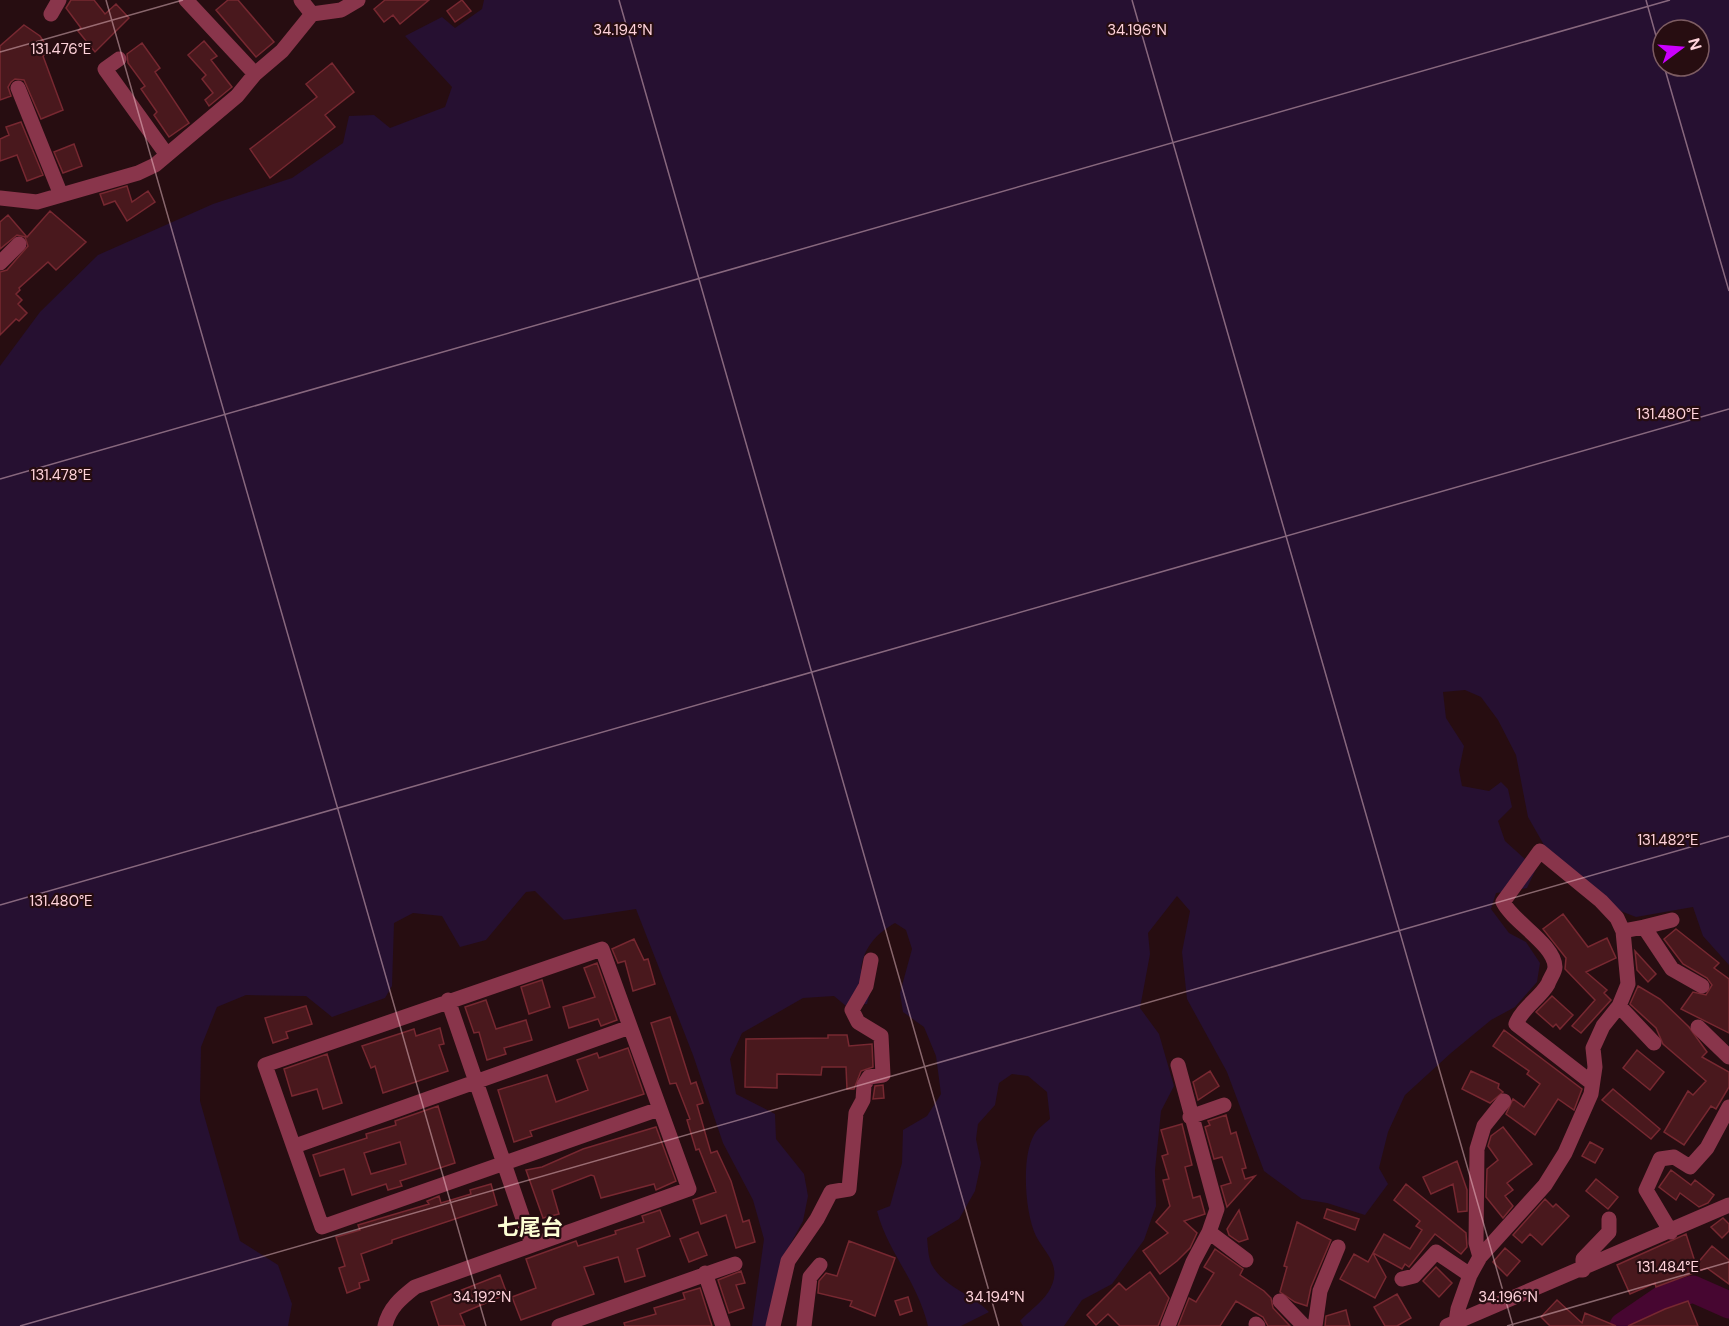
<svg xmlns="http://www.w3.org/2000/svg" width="1729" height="1326" font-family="'DM Sans','Noto Sans JP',sans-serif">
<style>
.green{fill:#261031;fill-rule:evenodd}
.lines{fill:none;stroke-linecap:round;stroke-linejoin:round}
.river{stroke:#470631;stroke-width:27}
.building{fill:#49181d;stroke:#772831;stroke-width:1.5;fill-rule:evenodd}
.minor{stroke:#89354b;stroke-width:15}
.ticks{fill:none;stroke:#ffd3db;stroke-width:1.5;stroke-opacity:0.45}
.labels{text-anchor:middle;stroke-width:4.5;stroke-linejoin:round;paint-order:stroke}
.quarter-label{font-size:22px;font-weight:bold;fill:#fdffd5;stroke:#270d11}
.ticks-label{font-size:15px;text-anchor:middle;fill:#ffd3db;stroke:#270d11;stroke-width:4.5;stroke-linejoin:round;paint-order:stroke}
</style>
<rect width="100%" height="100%" fill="#270d11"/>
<path class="green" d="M 484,0 L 1729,0 L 1729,965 L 1703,936 L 1693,907 L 1636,917 L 1618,910 L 1544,845 L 1528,817 L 1516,755 L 1498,720 L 1481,697 L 1465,690 L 1443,692 L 1446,718 L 1464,746 L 1459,770 L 1462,786 L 1489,791 L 1501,782 L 1508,789 L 1512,807 L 1498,821 L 1505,841 L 1536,869 L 1527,888 L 1496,893 L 1491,909 L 1509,933 L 1526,942 L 1540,963 L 1537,982 L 1515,1007 L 1491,1020 L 1451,1053 L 1405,1095 L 1388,1132 L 1379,1168 L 1388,1184 L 1365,1215 L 1327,1203 L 1302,1199 L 1264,1171 L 1227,1072 L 1187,999 L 1182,952 L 1190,911 L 1177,896 L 1148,933 L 1150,954 L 1140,1008 L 1159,1034 L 1174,1086 L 1161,1111 L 1155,1170 L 1156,1206 L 1144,1240 L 1112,1284 L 1082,1300 L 1064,1326 L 1023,1326 L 1020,1321 C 1033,1307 1050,1298 1054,1278 C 1057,1261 1043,1250 1036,1236 C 1025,1214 1021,1157 1034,1135 C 1037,1129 1044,1124 1050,1119 L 1047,1092 L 1028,1076 L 1012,1074 L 999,1083 L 995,1105 L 978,1124 L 976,1139 L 981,1163 L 975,1191 L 959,1219 L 927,1238 C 928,1246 928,1260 933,1267 C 946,1288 972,1294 989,1312 L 961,1326 L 928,1326 C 917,1280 888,1253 877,1211 L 890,1206 L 902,1163 L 903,1130 L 927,1116 L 941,1094 L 936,1056 L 924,1027 L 903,1012 L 900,993 L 912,949 L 906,930 L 895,923 C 876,934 864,947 861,969 L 873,982 L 867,1004 L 846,1006 L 834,996 L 803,998 L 742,1033 L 730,1059 L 736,1094 L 775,1114 L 776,1139 L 804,1174 L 808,1196 L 803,1221 L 780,1263 L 769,1326 L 752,1326 L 764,1239 L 753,1200 L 723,1143 L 693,1055 L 636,909 L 564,920 L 535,891 L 526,892 L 486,940 L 460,947 L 442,916 L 413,913 L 394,923 L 392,986 L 385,998 L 332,1017 L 306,996 L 246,995 L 217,1007 L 201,1047 L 200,1101 L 240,1241 L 278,1265 L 292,1304 L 288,1326 L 0,1326 L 0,366 L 40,312 L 98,255 L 213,204 L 292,178 L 343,143 L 349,116 L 374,115 L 390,128 L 445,107 L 452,87 L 405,36 L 442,17 L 455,28 L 482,9 ZM 1663,30 L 1699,30 L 1699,66 L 1663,66 Z"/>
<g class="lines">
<path class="river" d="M 1623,1326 L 1664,1298 L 1693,1289 L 1729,1305"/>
</g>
<path class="building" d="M 71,0 L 94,0 L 105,14 L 116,4 L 129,18 L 95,52 L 78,31 L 81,28 L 66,8 Z
M 228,0 L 238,0 L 274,42 L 256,57 L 216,10 Z
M 385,0 L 429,0 L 400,24 L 393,15 L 384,22 L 374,9 Z
M 462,0 L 471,11 L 455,22 L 447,11 Z
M 24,25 L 40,36 L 50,51 L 43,56 L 63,110 L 41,119 L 24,80 L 15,79 L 11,82 L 8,87 L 11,96 L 0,100 L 0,46 Z
M 204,41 L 217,56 L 211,60 L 232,87 L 209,106 L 205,100 L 213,93 L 202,79 L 206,75 L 188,55 Z
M 142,43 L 160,68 L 155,72 L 189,123 L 169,137 L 154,115 L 157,112 L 141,89 L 145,86 L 128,63 L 127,54 Z
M 332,63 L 354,92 L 325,115 L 335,127 L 270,178 L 250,149 L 317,97 L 306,84 Z
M 21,122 L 43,175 L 27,181 L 17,155 L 0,161 L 0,139 L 9,135 L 6,127 Z
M 74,144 L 82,166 L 63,173 L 54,152 Z
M 127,186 L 132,202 L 148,191 L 155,202 L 127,221 L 115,201 L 104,205 L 100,194 Z
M 50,211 L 86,242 L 56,270 L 48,262 L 19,288 L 20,290 L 16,294 L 22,300 L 18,304 L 27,313 L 19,321 L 16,319 L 0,335 L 0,272 L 7,270 L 28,246 L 25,237 L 17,235 L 0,249 L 0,222 L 8,215 L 27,237 Z
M 1563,914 L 1588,947 L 1607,938 L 1616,958 L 1586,972 L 1607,990 L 1604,993 L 1611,1000 L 1581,1033 L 1572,1026 L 1595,1000 L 1565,969 L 1566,958 L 1543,929 Z
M 1676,929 L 1719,963 L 1714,968 L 1729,979 L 1729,1033 L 1681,1009 L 1693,992 L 1706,995 L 1712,985 L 1707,978 L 1683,964 L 1664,939 Z
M 634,939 L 644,960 L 648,959 L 655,984 L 633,991 L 625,961 L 618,963 L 612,949 Z
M 1635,951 L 1656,974 L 1648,982 L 1637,970 Z
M 597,963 L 617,1020 L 601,1026 L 598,1019 L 569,1028 L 563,1007 L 595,997 L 584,968 Z
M 542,980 L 550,1007 L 529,1014 L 521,987 Z
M 1638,986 L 1660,999 L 1689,1027 L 1707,1052 L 1702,1057 L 1729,1072 L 1729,1087 L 1716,1109 L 1711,1106 L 1684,1145 L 1664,1132 L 1688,1091 L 1693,1095 L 1706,1081 L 1663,1044 L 1656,1028 L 1630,1004 Z
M 1552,996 L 1573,1015 L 1560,1029 L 1556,1024 L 1553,1027 L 1536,1012 Z
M 486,1000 L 496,1029 L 526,1020 L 532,1040 L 504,1048 L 506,1054 L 487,1060 L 479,1032 L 474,1033 L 465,1007 Z
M 306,1006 L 312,1024 L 286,1032 L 288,1038 L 273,1043 L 265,1018 Z
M 670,1017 L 691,1084 L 696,1082 L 703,1103 L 697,1105 L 711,1153 L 717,1151 L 731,1181 L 743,1222 L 749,1220 L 755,1242 L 736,1248 L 726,1215 L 701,1224 L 693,1200 L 716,1192 L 699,1149 L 696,1150 L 687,1120 L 690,1119 L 676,1083 L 670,1084 L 651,1023 Z
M 440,1028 L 444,1044 L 439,1045 L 448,1071 L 383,1093 L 375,1066 L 371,1068 L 362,1046 L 414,1029 L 416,1036 Z
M 1504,1030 L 1582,1089 L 1574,1110 L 1558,1099 L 1535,1135 L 1506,1114 L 1513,1099 L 1524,1107 L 1540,1084 L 1527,1074 L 1529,1071 L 1493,1046 Z
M 828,1035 L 847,1035 L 849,1046 L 872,1044 L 873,1067 L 861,1071 L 854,1089 L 847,1089 L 846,1067 L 822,1067 L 821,1075 L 777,1074 L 777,1088 L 745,1087 L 746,1039 L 828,1038 Z
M 628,1048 L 644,1094 L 530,1131 L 532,1136 L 514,1142 L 498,1090 L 547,1075 L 556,1102 L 588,1090 L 577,1060 L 597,1053 L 599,1058 Z
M 1637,1050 L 1664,1072 L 1650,1090 L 1623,1068 Z
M 327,1054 L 342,1103 L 323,1109 L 317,1089 L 292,1096 L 284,1069 Z
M 1210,1071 L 1219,1086 L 1198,1100 L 1193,1082 Z
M 1471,1071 L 1499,1084 L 1498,1088 L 1503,1092 L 1490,1103 L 1462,1089 Z
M 883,1085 L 884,1098 L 873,1099 L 875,1086 Z
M 1613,1089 L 1660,1129 L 1651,1139 L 1602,1100 Z
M 438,1106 L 455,1163 L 400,1181 L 402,1186 L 388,1190 L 386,1184 L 352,1195 L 344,1169 L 320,1176 L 313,1155 L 367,1138 L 366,1134 L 396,1125 L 395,1121 ZM 400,1142 L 406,1164 L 371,1174 L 364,1153 Z
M 1226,1115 L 1231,1134 L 1236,1132 L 1246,1168 L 1242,1169 L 1245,1179 L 1255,1176 L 1227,1207 L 1221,1186 L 1231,1183 L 1222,1157 L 1214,1159 L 1205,1127 L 1210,1125 L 1208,1121 Z
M 1182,1124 L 1192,1165 L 1185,1167 L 1193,1198 L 1200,1196 L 1205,1214 L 1184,1221 L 1197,1233 L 1190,1248 L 1177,1261 L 1160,1274 L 1143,1251 L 1168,1233 L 1156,1222 L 1170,1206 L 1163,1180 L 1169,1179 L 1162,1156 L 1168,1154 L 1161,1130 Z
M 656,1127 L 676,1181 L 656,1190 L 654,1184 L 601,1198 L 594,1176 L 591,1175 L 552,1190 L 559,1214 L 543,1218 L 526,1170 L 542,1167 L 583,1149 Z
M 1503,1127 L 1532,1164 L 1507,1183 L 1513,1190 L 1505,1196 L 1513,1206 L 1503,1218 L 1486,1197 L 1487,1169 L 1498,1160 L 1488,1146 L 1491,1136 Z
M 1590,1142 L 1603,1149 L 1595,1163 L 1582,1156 Z
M 1457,1161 L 1467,1190 L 1467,1211 L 1458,1212 L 1453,1184 L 1431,1194 L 1423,1177 Z
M 1671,1170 L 1691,1185 L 1695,1180 L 1714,1195 L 1708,1203 L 1699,1207 L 1680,1193 L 1676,1200 L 1659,1187 Z
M 1596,1179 L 1618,1197 L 1608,1209 L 1586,1191 Z
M 491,1184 L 497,1205 L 392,1240 L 392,1243 L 361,1254 L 369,1280 L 359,1283 L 360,1288 L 347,1293 L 339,1268 L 345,1266 L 336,1237 L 360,1230 L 358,1225 L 429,1204 L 427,1201 L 439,1196 L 441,1203 L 471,1194 L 470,1190 Z
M 1406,1184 L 1466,1233 L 1467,1247 L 1461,1254 L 1435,1234 L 1409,1267 L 1405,1264 L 1402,1269 L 1373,1253 L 1384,1234 L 1410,1249 L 1422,1230 L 1416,1226 L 1420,1221 L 1394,1200 Z
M 1545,1199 L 1553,1207 L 1556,1204 L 1569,1216 L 1542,1245 L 1530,1234 L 1522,1243 L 1513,1235 Z
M 1327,1209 L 1359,1219 L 1355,1230 L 1324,1218 Z
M 660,1210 L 670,1236 L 637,1249 L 645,1276 L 625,1282 L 618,1257 L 584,1267 L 594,1294 L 521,1320 L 512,1297 L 536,1288 L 526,1259 L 576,1241 L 578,1246 L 616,1234 L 615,1231 L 644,1222 L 642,1216 Z
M 1239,1210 L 1248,1239 L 1239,1242 L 1229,1235 L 1227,1229 Z
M 1723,1218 L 1729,1224 L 1729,1231 L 1722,1238 L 1711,1227 Z
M 1297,1222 L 1331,1240 L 1311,1287 L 1307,1306 L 1295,1302 L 1280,1292 L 1287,1267 L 1284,1266 Z
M 698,1232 L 707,1255 L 689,1262 L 680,1239 Z
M 1686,1234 L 1696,1265 L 1712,1246 L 1729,1260 L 1729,1284 L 1707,1268 L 1656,1287 L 1655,1283 L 1630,1294 L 1617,1265 Z
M 849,1241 L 895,1258 L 875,1316 L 850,1306 L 852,1301 L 818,1293 L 819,1281 L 826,1273 L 837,1276 Z
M 1505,1248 L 1520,1261 L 1507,1276 L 1493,1262 Z
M 1215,1249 L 1243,1269 L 1240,1275 L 1264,1291 L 1271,1298 L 1273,1308 L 1290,1326 L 1268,1326 L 1263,1317 L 1236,1301 L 1220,1326 L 1178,1326 L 1189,1298 L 1196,1302 L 1214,1273 L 1204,1267 Z
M 1373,1253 L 1386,1277 L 1375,1298 L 1340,1279 L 1354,1254 L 1368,1262 Z
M 1436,1267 L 1452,1283 L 1439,1297 L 1423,1281 Z
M 741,1271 L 745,1283 L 736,1285 L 744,1308 L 729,1313 L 718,1280 Z
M 1150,1272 L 1169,1298 L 1158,1326 L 1120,1326 L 1108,1314 L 1096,1325 L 1087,1315 L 1119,1283 L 1126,1290 Z
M 500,1275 L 507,1294 L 460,1314 L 465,1326 L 439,1326 L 431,1302 Z
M 700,1288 L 712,1326 L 625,1326 L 624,1323 L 656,1314 L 654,1308 L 685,1299 L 683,1293 Z
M 1397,1294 L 1411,1318 L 1397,1326 L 1385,1326 L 1374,1307 Z
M 908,1297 L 912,1311 L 900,1315 L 895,1301 Z
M 1557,1300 L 1582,1323 L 1585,1313 L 1616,1326 L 1550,1326 L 1541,1317 Z
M 1688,1301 L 1698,1326 L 1628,1326 L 1665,1309 Z
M 1346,1310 L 1350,1326 L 1325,1326 L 1326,1316 Z"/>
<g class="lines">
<path class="minor" d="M 186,0 L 255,74
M 301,0 L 312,14
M 51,14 L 59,0
M 119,59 L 105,69 L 167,155
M 18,88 L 61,195
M 0,198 L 37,202 L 138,173 L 155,165 L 237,96 L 255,74 L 282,51 L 312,14 L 341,10 L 358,0
M 0,263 L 19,244
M 1644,927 L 1672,920
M 1623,931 L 1644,927 L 1672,969 L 1702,986
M 448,1000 L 532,1245
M 1619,1006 L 1654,1043
M 1698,1027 L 1729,1057
M 1178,1065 L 1217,1209 L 1209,1232
M 1190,1117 L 1224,1105
M 295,1146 L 630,1027
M 1671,1232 L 1646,1190 L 1660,1159 L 1674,1157 L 1690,1167 L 1707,1148 L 1729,1107
M 1480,1257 L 1476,1243 L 1477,1149 L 1484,1126 L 1504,1101
M 1583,1270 L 1583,1259 L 1609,1232 L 1609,1219
M 705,1273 L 723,1326
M 1402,1279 L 1414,1276 L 1436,1252 L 1470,1275
M 1280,1301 L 1304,1326
M 1456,1322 L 1458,1309 L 1470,1275 L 1480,1257 L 1545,1185 L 1565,1153 L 1591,1094 L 1595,1067 L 1593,1048 L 1603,1026 L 1619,1006 L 1628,984 L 1623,931 L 1617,918 L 1601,901 L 1540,851 L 1503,902 C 1513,922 1555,945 1555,967 C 1555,972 1550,978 1548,984 C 1540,998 1522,1008 1516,1024 L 1592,1083
M 1256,1324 L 1258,1326
M 385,1326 C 389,1308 401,1298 415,1287 L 689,1189 L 602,949 L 265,1065 L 322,1227 L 659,1109
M 559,1326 L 735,1264
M 773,1326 L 788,1261 L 817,1219 L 831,1192 L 849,1189 L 856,1113 L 863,1100 L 864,1085 L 869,1077 L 883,1075 L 881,1036 L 858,1022 L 852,1010 L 866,986 L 871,960
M 804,1326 L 810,1277 L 820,1265
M 1168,1326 L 1193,1262 L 1209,1232 L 1246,1260
M 1315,1326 L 1320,1291 L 1338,1247
M 1447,1326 L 1729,1205"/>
</g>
<path class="ticks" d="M 106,0 L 486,1326M 619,0 L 999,1326M 1132,0 L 1513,1326M 1646,0 L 1663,61M 0,52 L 183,0M 1664,66 L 1729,291M 0,479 L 1670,0M 0,905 L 1729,409M 20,1326 L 1729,836M 1507,1326 L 1729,1262"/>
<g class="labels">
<g class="quarter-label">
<text x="530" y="1235">七尾台</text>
</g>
</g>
<g class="ticks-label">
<text x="623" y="35">34.194°N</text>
<text x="1137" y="35">34.196°N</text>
<text x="61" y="54">131.476°E</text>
<text x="1668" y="419">131.480°E</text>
<text x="61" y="480">131.478°E</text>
<text x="1668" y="845">131.482°E</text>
<text x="61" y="906">131.480°E</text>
<text x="1668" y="1272">131.484°E</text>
<text x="482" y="1302">34.192°N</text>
<text x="995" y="1302">34.194°N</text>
<text x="1508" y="1302">34.196°N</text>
</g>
<g transform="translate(1681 48) rotate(74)"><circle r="28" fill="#270d11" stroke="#7d5c62" stroke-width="1.5"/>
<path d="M0-4.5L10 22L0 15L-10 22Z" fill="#ca00fe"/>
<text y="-9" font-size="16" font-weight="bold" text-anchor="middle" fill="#ffd3db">N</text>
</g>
</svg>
